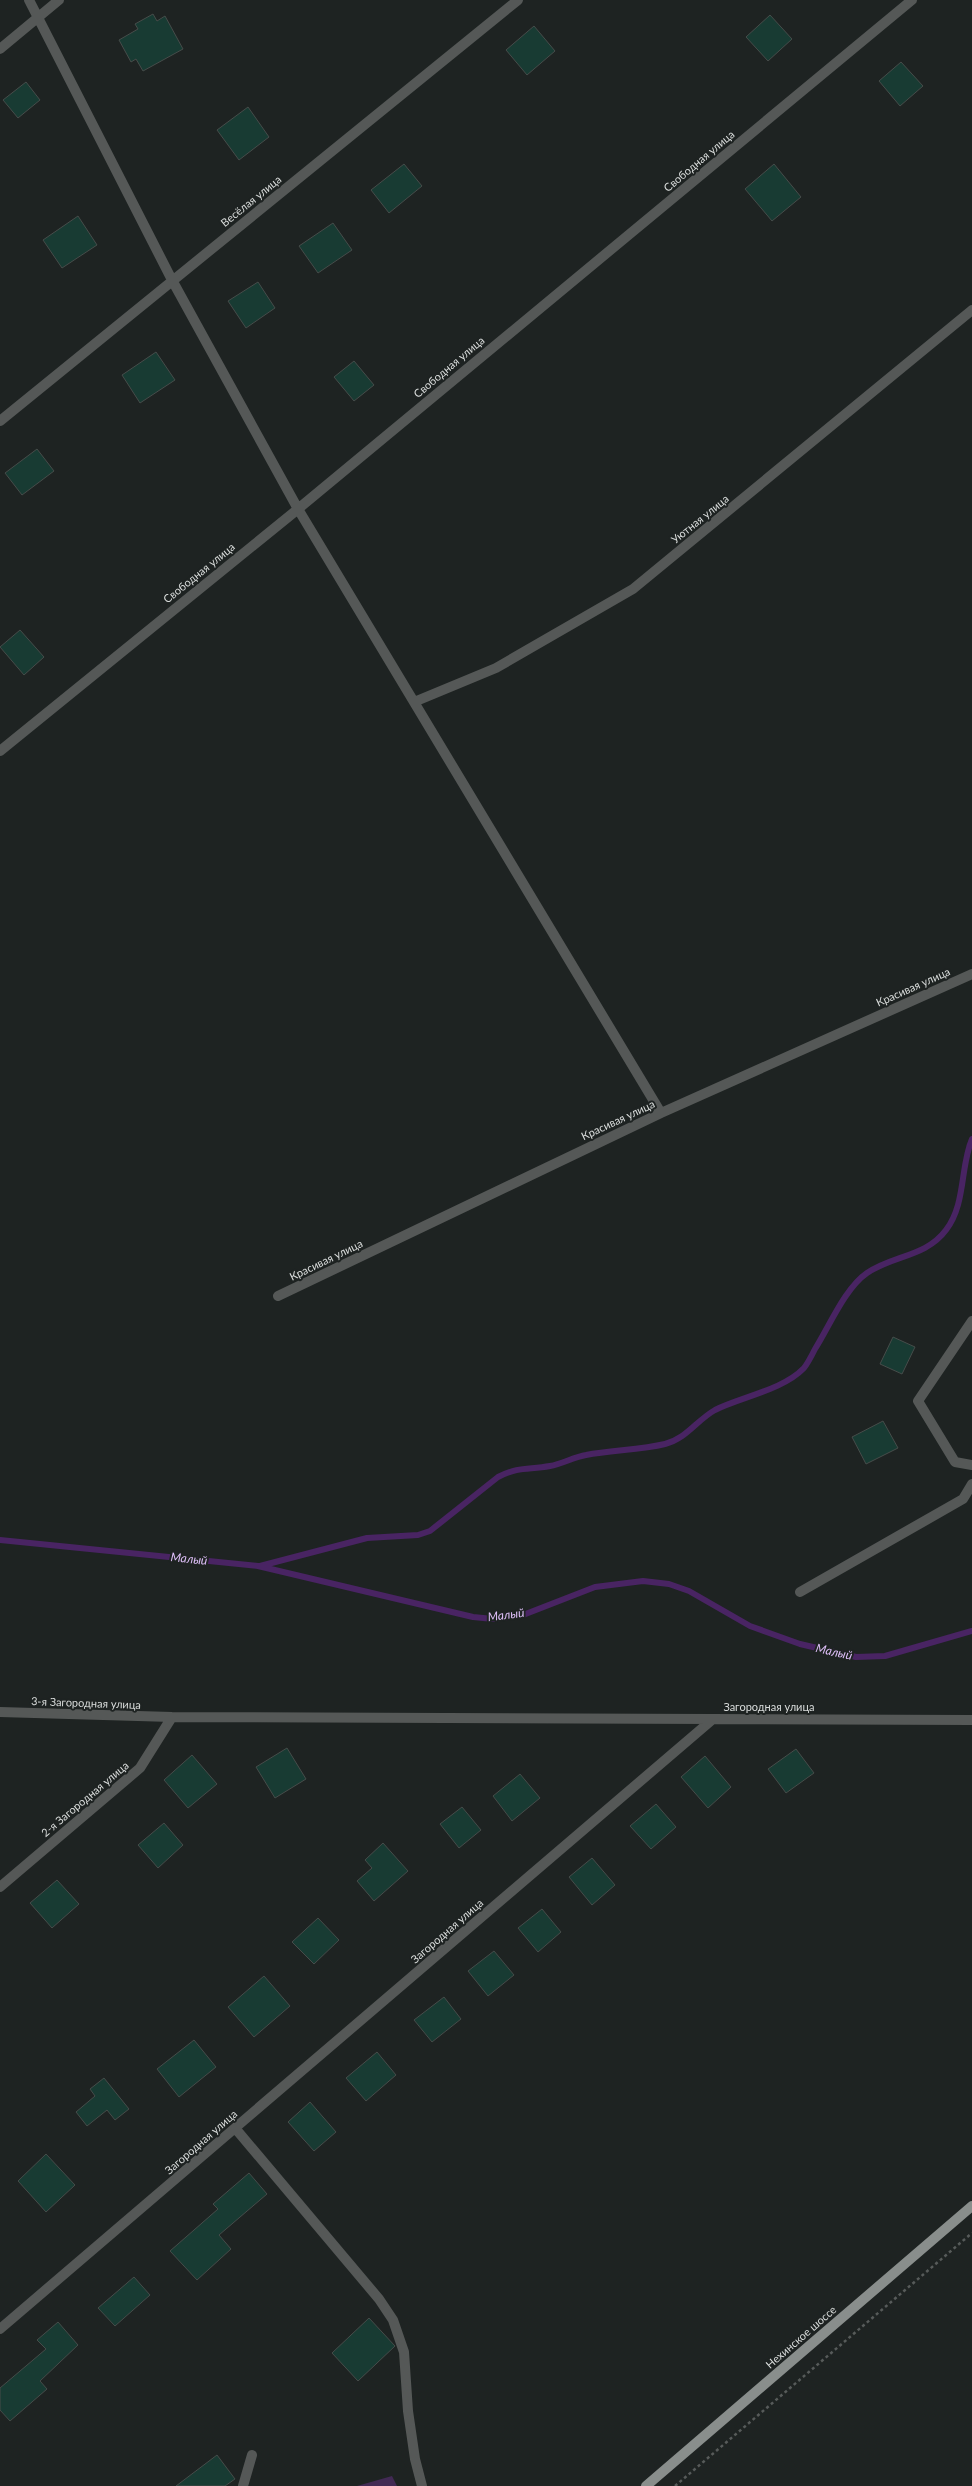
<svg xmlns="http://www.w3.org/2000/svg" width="972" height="2486" font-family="Lato,sans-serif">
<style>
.green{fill:#422a54}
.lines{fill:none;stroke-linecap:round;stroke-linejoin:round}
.stream{stroke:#492463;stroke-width:6}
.building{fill:#183b33;stroke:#464c4a}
.path{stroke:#575b5a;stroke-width:2.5;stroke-dasharray:3 3;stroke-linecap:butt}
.minor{stroke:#555857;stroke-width:10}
.major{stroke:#898e8c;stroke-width:10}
.labels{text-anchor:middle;stroke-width:4;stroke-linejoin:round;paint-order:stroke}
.street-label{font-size:11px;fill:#dadddc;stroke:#1e2322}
.water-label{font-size:12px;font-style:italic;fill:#dfc0f9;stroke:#1e2322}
</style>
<rect width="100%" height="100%" fill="#1e2322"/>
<path class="green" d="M 392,2476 L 397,2486 L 357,2486 Z"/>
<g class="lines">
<path class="stream" d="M 0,1540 L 258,1566 L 473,1617 L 493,1619 L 523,1615 L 595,1587 L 643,1581 L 669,1584 L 689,1591 L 750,1626 L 800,1644 L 856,1657 L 885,1656 L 972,1631
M 260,1566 L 367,1538 L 418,1535 L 430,1531 L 498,1477 C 520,1466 528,1470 550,1466 C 562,1464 574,1457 586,1455 C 612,1450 640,1450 665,1444 C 686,1439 697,1420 715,1410 C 741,1397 783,1390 804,1368 C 808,1363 812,1355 815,1349 C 829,1327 845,1288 867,1273 C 893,1255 926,1257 946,1230 C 966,1204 960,1167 972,1139"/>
</g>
<path class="building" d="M 153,14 L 157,21 L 165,16 L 183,49 L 143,71 L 136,59 L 131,62 L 119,40 L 138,29 L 135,24 Z
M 770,15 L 792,39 L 768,61 L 746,37 Z
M 534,26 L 555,51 L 527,75 L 506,50 Z
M 901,62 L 923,86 L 900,106 L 879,81 Z
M 26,82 L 40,100 L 18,118 L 3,100 Z
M 248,107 L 269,137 L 239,160 L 217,130 Z
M 404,164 L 422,186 L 389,213 L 371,190 Z
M 774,164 L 801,197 L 772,221 L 745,189 Z
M 78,216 L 97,245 L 62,268 L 43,240 Z
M 333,223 L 352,250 L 318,273 L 299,246 Z
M 258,282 L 275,308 L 246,328 L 228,301 Z
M 156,352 L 175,380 L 140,403 L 122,375 Z
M 354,361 L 374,385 L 354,401 L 334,377 Z
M 37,449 L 54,471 L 22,495 L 5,473 Z
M 20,630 L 44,657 L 24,675 L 0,647 Z
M 893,1337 L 915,1347 L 902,1374 L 880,1364 Z
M 883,1421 L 898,1448 L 866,1464 L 852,1437 Z
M 287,1748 L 306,1779 L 275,1798 L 256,1767 Z
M 796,1749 L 814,1773 L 786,1793 L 768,1769 Z
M 192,1755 L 217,1784 L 188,1808 L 164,1780 Z
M 705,1756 L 731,1787 L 708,1808 L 681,1777 Z
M 520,1774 L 540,1798 L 512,1821 L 493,1796 Z
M 656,1804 L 676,1827 L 651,1849 L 630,1826 Z
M 462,1807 L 481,1830 L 459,1848 L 440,1824 Z
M 164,1823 L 183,1845 L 158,1868 L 138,1845 Z
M 383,1843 L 408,1871 L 374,1901 L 357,1881 L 372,1868 L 365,1860 Z
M 592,1858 L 615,1885 L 592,1905 L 569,1877 Z
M 57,1880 L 79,1904 L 52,1928 L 30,1903 Z
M 542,1909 L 561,1932 L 538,1952 L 518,1928 Z
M 318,1918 L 339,1940 L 314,1964 L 292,1942 Z
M 494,1951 L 514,1975 L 488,1996 L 468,1971 Z
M 264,1976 L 290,2006 L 254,2037 L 228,2007 Z
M 444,1997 L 461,2019 L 432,2042 L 414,2020 Z
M 194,2040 L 216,2067 L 179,2097 L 157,2069 Z
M 377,2052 L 396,2075 L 366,2101 L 346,2078 Z
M 104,2078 L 129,2109 L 115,2120 L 107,2110 L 87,2126 L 76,2112 L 95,2096 L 90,2089 Z
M 310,2102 L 336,2132 L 314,2151 L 288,2122 Z
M 46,2154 L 75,2185 L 46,2212 L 18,2181 Z
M 249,2173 L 267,2194 L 219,2235 L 231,2249 L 197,2280 L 170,2251 L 218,2209 L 213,2204 Z
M 134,2277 L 150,2295 L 115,2326 L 98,2308 Z
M 369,2318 L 395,2346 L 358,2381 L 332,2353 Z
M 58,2322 L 78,2345 L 40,2381 L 47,2389 L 10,2421 L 0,2410 L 0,2388 L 46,2349 L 37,2340 Z
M 217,2455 L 235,2479 L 225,2486 L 176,2486 Z"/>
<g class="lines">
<path class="path" d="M 675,2486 L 972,2233"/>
<path class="minor" d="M 29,0 L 172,280 L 298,509 L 661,1113
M 0,49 L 59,0
M 0,421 L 518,0
M 414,702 L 496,668 L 633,589 L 972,310
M 0,751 L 298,509 L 912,0
M 278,1296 L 661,1113 L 972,974
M 972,1321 L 918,1401 L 955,1462 L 972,1465
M 800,1592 L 963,1499 L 972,1484
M 0,1712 L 172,1717 L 713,1719
M 0,1887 L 140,1768 L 172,1717
M 235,2128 L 379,2299 L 393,2320 L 404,2352 L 408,2411 L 415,2459 L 422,2486
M 0,2329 L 713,1719 L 972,1720
M 243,2486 L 252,2455"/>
<path class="major" d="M 646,2486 L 972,2206"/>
</g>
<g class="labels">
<g class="street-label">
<text transform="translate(699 161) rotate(-40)" y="4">Свободная улица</text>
<text transform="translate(251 201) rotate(-39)" y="4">Весёлая улица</text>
<text transform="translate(449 367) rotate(-40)" y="4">Свободная улица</text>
<text transform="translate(700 519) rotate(-39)" y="4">Уютная улица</text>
<text transform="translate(199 573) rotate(-39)" y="4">Свободная улица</text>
<text transform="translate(913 987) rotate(-24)" y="4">Красивая улица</text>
<text transform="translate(618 1120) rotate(-25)" y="4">Красивая улица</text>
<text transform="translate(326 1260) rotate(-26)" y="4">Красивая улица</text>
<text transform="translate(86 1703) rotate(2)" y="4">3-я Загородная улица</text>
<text x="769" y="1711">Загородная улица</text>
<text transform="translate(85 1799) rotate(-40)" y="4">2-я Загородная улица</text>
<text transform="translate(447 1931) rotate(-41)" y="4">Загородная улица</text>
<text transform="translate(201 2142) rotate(-41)" y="4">Загородная улица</text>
<text transform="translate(801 2337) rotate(-41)" y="4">Нехинское шоссе</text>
</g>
<g class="water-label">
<text transform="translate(189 1559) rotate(6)" y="4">Малый</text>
<text transform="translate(506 1615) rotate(-7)" y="4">Малый</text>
<text transform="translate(834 1652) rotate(13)" y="4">Малый</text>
</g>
</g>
</svg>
